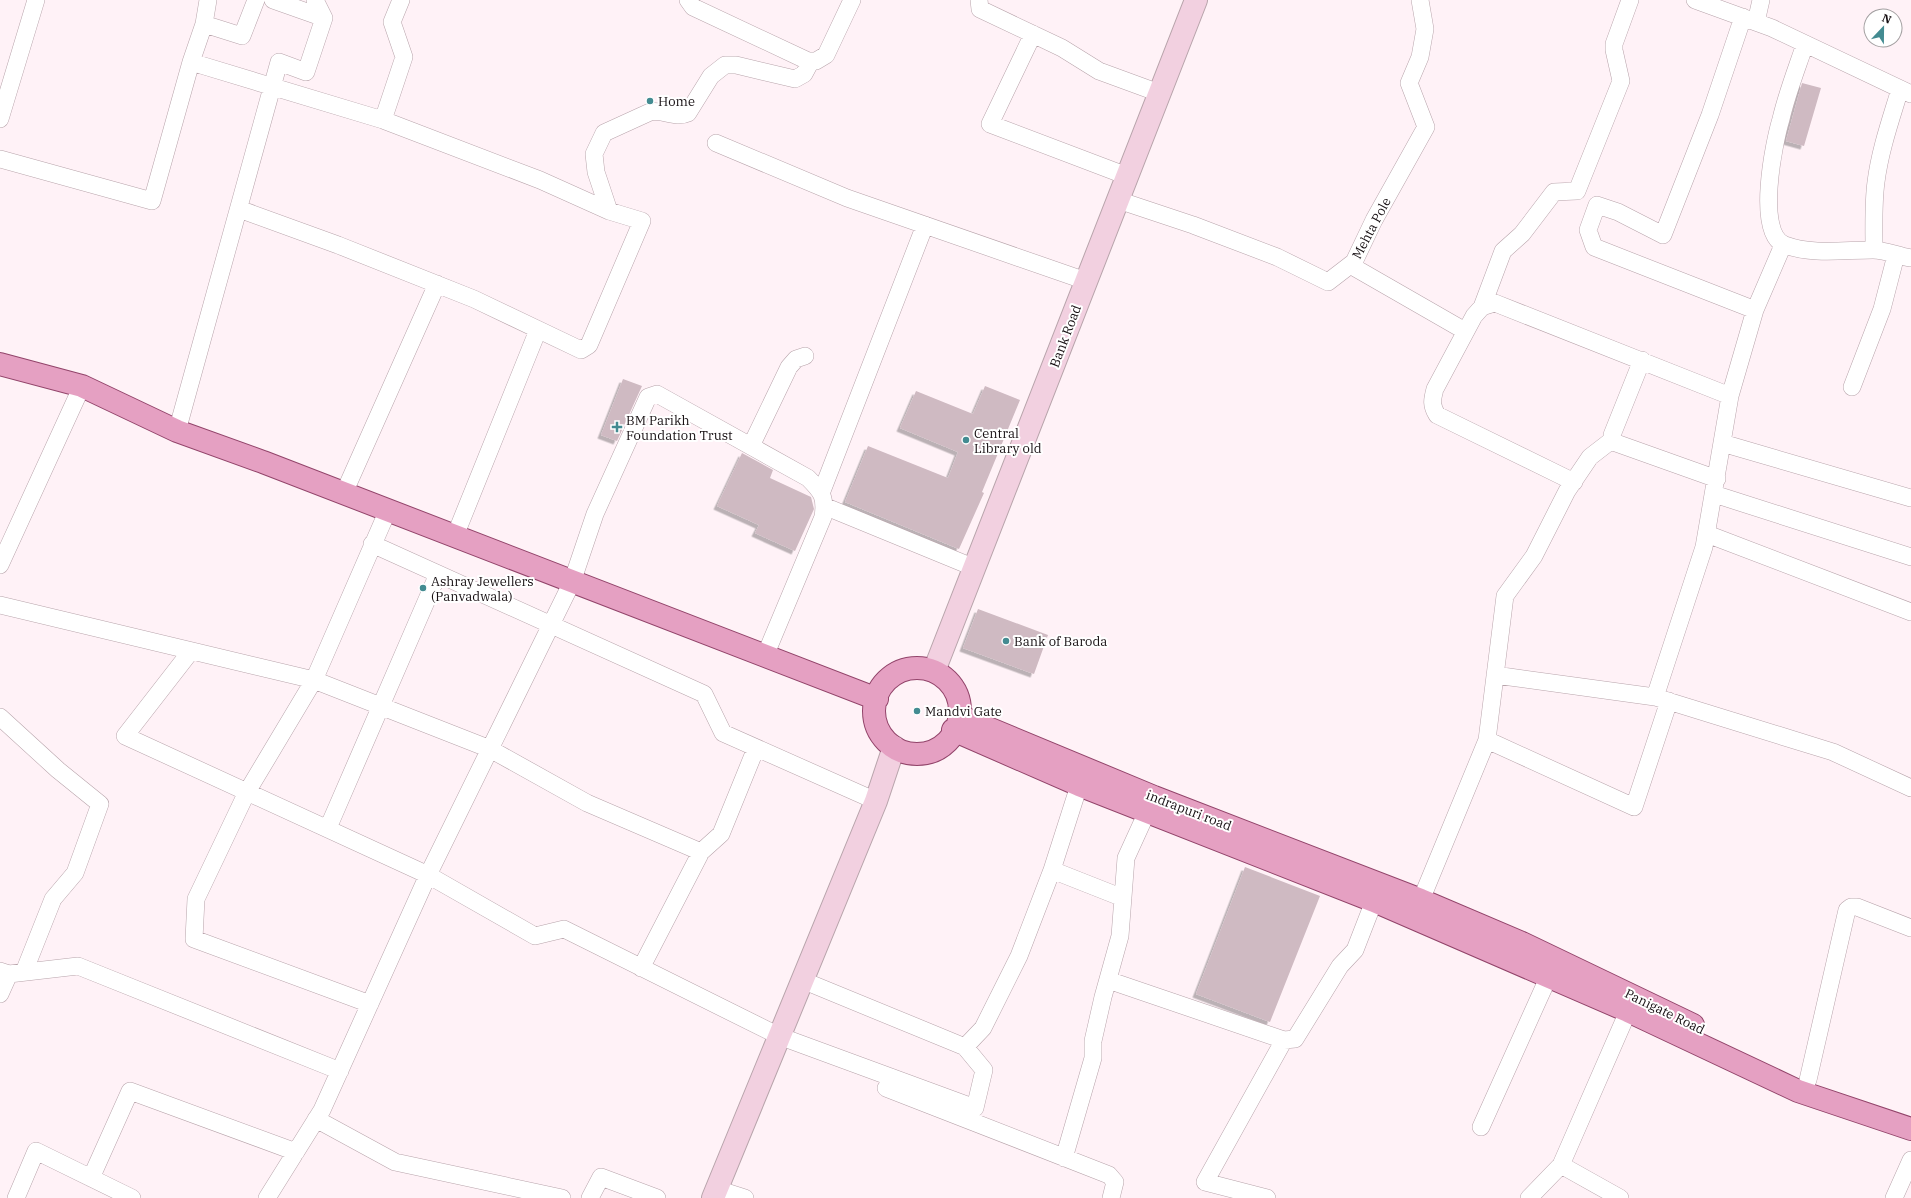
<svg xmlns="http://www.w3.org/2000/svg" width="1911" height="1198" font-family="'IBM Plex Serif',serif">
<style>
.building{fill:#cfbac2;filter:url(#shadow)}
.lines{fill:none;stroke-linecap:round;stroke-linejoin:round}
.street-casing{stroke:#b8a4ab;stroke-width:18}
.secondary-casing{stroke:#b8a4ab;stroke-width:24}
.primary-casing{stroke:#92446a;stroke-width:24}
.street{stroke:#fff;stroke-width:17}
.secondary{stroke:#f2d0e0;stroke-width:22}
.primary{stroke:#e5a0c2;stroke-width:22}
.poi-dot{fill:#438b91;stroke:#fff;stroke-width:1.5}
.labels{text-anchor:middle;stroke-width:4;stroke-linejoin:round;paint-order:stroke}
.poi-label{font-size:13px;fill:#160f12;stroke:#fff;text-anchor:start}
.street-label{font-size:13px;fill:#160f12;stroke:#fff}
</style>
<defs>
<filter id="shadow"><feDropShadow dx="-3.5" dy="3.5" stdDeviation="0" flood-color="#0004"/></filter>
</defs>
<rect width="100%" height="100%" fill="#fff2f7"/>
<path class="building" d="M 1802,83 L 1821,88 L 1804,146 L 1786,141 Z
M 623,379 L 642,386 L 617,441 L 601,435 Z
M 985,386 L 1020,400 L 982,492 L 984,493 L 959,549 L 845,502 L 868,446 L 948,478 L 958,452 L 900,428 L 916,391 L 973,414 Z
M 742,453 L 773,470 L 770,478 L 811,497 L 814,509 L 795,551 L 755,533 L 759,525 L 717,506 Z
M 978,609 L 1048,635 L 1034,674 L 963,648 Z
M 1245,867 L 1320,896 L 1270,1022 L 1196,994 Z"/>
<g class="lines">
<g class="street-casing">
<path id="street" d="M 273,0 L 324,18 L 315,0
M 688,0 L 693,7 L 808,61 L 816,61 L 826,55 L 852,0
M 979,0 L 980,9 L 1062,48 L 1099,71 L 1159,93
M 1695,0 L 1772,28 L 1911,94
M 1743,17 L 1710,115 L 1663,235 L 1618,212 L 1597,205 L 1588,230 L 1594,247 L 1755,310
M 1756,22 L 1761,0
M 204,24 L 208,0
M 1033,34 L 990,124 L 1127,176
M 1805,44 C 1797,68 1787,93 1781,119 C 1774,142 1755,234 1785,245 C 1812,255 1844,250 1873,250 C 1885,250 1899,256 1911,258
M 191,62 L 204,24 L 242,36 L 256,0
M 0,119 L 36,0
M 716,143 L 847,198 L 1086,281
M 0,159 L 152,201 L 191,62 L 383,120 L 404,57 L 392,22 L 401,0
M 1118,200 L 1193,225 L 1277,257 L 1328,282 L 1354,262 L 1374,220 L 1426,127 L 1409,83 L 1420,57 L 1425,29 L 1420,0
M 239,209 L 338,245 L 474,299 L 581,350 L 589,345 L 642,221 L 609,211 L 540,180 L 383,120
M 609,211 L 596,172 L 594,154 L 604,133 L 650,112 C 663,109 675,119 688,113 L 711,76 L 725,65 L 736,65 L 795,79 L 804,74 L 811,61
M 1783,245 L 1755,310 L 1730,396 L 1704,547 L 1655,697 L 1833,752 L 1911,788
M 1874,250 C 1874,227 1873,204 1876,182 C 1880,150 1891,119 1900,89
M 1350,265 L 1465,331
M 1482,307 L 1503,251 L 1522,234 L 1554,192 L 1577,191 L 1621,81 L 1614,50 L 1614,44 L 1630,0
M 1642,360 L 1612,435 L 1612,440 L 1616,443 L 1717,479
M 1852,387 L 1882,309 L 1896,255
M 177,431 L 279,62 L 306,72 L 324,18
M 1722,443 L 1911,498
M 751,446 L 789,367 L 796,359 L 805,356
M 1574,482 L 1437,415 C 1431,405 1432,400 1435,389 L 1474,316 L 1482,307 L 1495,303 L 1730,396
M 822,491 L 925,225
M 344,493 L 437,284
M 1714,494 L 1911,557
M 824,506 L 975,568
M 1707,534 L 1911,612
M 455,536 L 538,330
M 372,544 L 704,694 L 723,733 L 876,801
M 0,565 L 82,386
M 0,605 L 314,680 L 490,749 L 587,803 L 701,852
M 191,651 L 125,736 L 428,875 L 535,936 L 564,929 L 779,1036 L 975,1108 L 984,1070 L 965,1047
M 1495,675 L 1655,697
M 0,717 L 58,770 L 100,804 L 75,873 L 53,899 L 24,972
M 1487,740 L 1634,807 L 1669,701
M 328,828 L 438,574
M 1052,870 L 1123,898
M 1421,900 L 1487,740 L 1505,596 L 1534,556 L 1567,491 L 1590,457 L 1612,440
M 641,968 L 701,852 L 721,834 L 756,748
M 0,971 L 9,974 L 78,966 L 340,1071
M 802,980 L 965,1047 L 983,1028 L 1019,956 L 1052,870 L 1083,773
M 1108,980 L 1284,1040 L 1205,1182 L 1267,1198
M 0,994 L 9,974
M 370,1004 L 194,939 L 196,899 L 247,792 L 314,680 L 388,510
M 1284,1040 L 1295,1039 L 1340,966 L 1355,950 L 1374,901
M 1808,1080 L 1847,910 L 1851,907 L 1857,907 L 1911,928
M 886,1088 L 1109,1175 L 1115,1182 L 1111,1198
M 316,1119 L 395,1162 L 562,1198
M 1481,1127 L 1553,967
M 1064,1158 L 1093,1058 L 1093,1041 L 1103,997 L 1120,936 L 1126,858 L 1152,801
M 1561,1165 L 1633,1000
M 91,1178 L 130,1091 L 296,1152
M 717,1189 L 745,1198
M 16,1198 L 36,1151 L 132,1198
M 267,1198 L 322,1110 L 428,875 L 572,582 L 595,514 L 648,397 L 657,394 L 808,478 C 822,492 826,497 823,517 L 765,656
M 590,1198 L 601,1177 L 657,1198
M 1529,1198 L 1561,1165 L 1620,1198
M 1894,1198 L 1911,1160"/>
</g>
<g class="secondary-casing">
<path id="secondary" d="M 934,671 L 1196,0
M 713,1198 L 876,801 L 894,747"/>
</g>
<g class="primary-casing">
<path id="primary" d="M 0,364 L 82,386 L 177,431 L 263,462 L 877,699
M874 711a43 43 0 1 1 86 0a43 43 0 1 1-86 0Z
M 959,716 L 1154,797 L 1421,900 L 1522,943 L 1693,1025
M 953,730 L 1079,785 L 1374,901 L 1628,1011 L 1798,1091 L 1911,1129"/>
</g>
<use href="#street" class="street"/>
<use href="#secondary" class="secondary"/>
<use href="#primary" class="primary"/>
</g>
<g class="poi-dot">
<circle cx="650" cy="101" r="4"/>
<path d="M615 421h4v4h4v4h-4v4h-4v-4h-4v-4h4z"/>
<circle cx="966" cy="440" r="4"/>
<circle cx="423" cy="588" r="4"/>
<circle cx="1006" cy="641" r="4"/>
<circle cx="917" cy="711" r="4"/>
</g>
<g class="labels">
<g class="poi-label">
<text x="658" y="106">Home</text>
<text x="626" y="425">BM Parikh<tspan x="626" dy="15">Foundation Trust</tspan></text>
<text x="974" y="438">Central<tspan x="974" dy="15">Library old</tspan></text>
<text x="431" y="586">Ashray Jewellers<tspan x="431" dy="15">(Panvadwala)</tspan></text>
<text x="1014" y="646">Bank of Baroda</text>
<text x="925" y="716">Mandvi Gate</text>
</g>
<g class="street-label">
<text transform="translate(1371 228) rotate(-62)" y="5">Mehta Pole</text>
<text transform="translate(1065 336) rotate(-69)" y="5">Bank Road</text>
<text transform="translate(1189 810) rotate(21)" y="5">indrapuri road</text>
<text transform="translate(1665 1011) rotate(26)" y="5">Panigate Road</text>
</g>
</g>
<g transform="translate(1883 28) rotate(22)"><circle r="19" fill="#ffffff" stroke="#a29fa0"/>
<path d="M0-3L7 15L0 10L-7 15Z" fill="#438b91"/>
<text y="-6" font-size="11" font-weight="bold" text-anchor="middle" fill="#160f12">N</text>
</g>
</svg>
